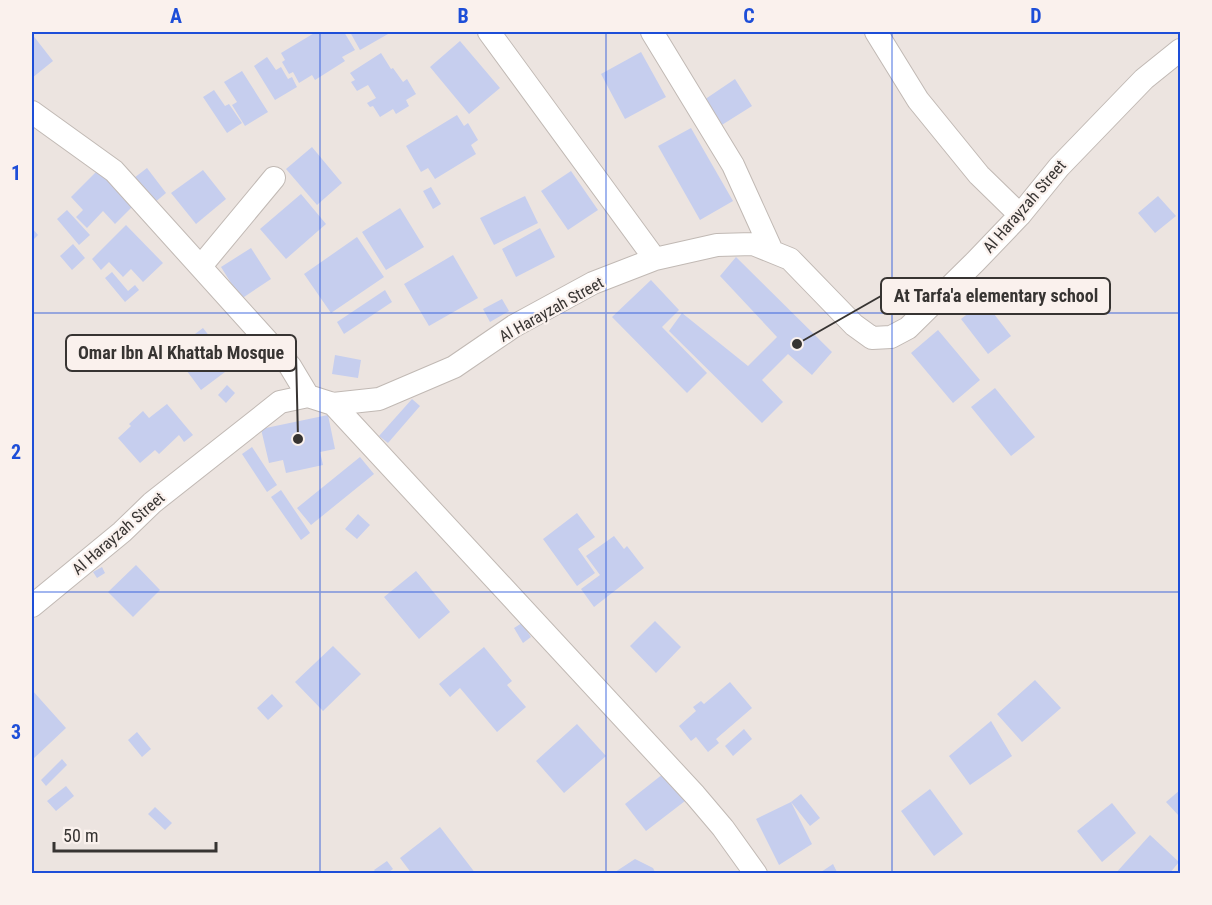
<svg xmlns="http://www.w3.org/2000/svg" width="1212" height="905" font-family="'Roboto Condensed',sans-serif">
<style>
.building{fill:#c6ceee}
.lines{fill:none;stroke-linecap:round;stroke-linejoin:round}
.minor-casing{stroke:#c1b9b4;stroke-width:24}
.minor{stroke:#fff;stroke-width:22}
.grid{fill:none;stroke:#1d4ed8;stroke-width:1.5;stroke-opacity:0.55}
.labels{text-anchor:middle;stroke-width:4.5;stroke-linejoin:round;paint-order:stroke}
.street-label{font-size:16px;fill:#373432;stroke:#faf1ed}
.leader{fill:none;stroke:#373432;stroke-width:2}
.callout-dot{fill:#373432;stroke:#faf1ed;stroke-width:2}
.callout{fill:#faf1ed;stroke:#373432;stroke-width:2}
.callout-label{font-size:18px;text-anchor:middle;font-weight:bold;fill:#373432}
.neatline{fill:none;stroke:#1d4ed8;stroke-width:2}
.grid-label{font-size:20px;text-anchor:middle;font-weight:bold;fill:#1d4ed8}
</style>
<rect width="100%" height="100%" fill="#ece4e0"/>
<path class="building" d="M 316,32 L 344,32 L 355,50 L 342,57 L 345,61 L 315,80 L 312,75 L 299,83 L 293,72 L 289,74 L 282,62 L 285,60 L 281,53 Z
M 350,32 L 386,32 L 388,34 L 360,50 Z
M 32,34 L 53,61 L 32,78 Z
M 460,41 L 500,88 L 469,114 L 430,67 Z
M 641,52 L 666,97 L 625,119 L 601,74 Z
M 381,53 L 391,69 L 393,68 L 403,82 L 407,79 L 416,94 L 406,100 L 409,106 L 396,114 L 393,109 L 380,117 L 373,106 L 370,107 L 367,103 L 376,98 L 368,85 L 357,91 L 351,82 L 355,80 L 350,73 Z
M 267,57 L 276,70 L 281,67 L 288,79 L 292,77 L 297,87 L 275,100 L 254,66 Z
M 242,71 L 268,112 L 245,126 L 232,105 L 237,102 L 224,82 Z
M 735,79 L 752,106 L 717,128 L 701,102 Z
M 214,90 L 225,106 L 229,104 L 242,123 L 227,133 L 203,97 Z
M 457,115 L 464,126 L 468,123 L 478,140 L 471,145 L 476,154 L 435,179 L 428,168 L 421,172 L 406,146 Z
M 691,128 L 733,201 L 700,220 L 658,146 Z
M 312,147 L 342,183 L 317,205 L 286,169 Z
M 147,168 L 166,193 L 154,203 L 134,178 Z
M 99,169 L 134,205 L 115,224 L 103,211 L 87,228 L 76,217 L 83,210 L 71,197 Z
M 203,170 L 226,199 L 196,224 L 171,193 Z
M 571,171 L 598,210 L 568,230 L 541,191 Z
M 431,187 L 441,204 L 433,209 L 423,191 Z
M 301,194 L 326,224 L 286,259 L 260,229 Z
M 525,196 L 538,223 L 494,245 L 480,218 Z
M 1158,196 L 1176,216 L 1155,233 L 1138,213 Z
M 400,208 L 424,247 L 386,270 L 362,232 Z
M 67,210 L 90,235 L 79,245 L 57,219 Z
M 126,225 L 163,263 L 143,282 L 131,269 L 123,277 L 109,262 L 101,270 L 92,259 Z
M 32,228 L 38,235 L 32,241 Z
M 540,228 L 555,257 L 516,277 L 502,249 Z
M 357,237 L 384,277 L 331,313 L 304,274 Z
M 73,244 L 85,258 L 72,270 L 60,256 Z
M 251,248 L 271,279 L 241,299 L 221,267 Z
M 453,255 L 478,298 L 429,326 L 404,284 Z
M 736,257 L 832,352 L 812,375 L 788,354 L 762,380 L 783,402 L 762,423 L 669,331 L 682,313 L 748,366 L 777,337 L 720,276 Z
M 112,272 L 128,291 L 135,285 L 139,290 L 125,302 L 105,278 Z
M 651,280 L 679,310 L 662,327 L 707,373 L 687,393 L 612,317 Z
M 385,290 L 392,302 L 344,334 L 337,322 Z
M 502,299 L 509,311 L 490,322 L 483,309 Z
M 984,301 L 1011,336 L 988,354 L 961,319 Z
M 203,328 L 233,366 L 201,390 L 172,351 Z
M 938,330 L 980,380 L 953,403 L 911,353 Z
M 335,355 L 361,360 L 358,378 L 332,374 Z
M 227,385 L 235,393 L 226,403 L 218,395 Z
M 995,388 L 1035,437 L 1011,456 L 971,407 Z
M 412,399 L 420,406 L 388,443 L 379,436 Z
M 167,404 L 193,435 L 184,442 L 179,435 L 159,454 L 155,450 L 140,463 L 118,438 L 131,426 L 129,424 L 143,411 L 149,418 Z
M 328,415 L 335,449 L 320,452 L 323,465 L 286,473 L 283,460 L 269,463 L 261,429 Z
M 252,447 L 277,485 L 267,492 L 242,454 Z
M 360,457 L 374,474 L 311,525 L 297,508 Z
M 281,490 L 310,533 L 301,540 L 271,497 Z
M 577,513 L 595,537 L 578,549 L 595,573 L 577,586 L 543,539 Z
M 358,514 L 370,525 L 357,539 L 345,529 Z
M 614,536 L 624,549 L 627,546 L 644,568 L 594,607 L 581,589 L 600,575 L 586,556 Z
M 136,565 L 160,590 L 133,617 L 108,592 Z
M 102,567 L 105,573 L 97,578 L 93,572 Z
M 416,571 L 450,612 L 419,639 L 384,597 Z
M 655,621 L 681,647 L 656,673 L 630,646 Z
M 522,623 L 531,637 L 523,643 L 514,628 Z
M 333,646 L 361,674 L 323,711 L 295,682 Z
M 484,647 L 512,681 L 507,685 L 526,707 L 497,732 L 460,688 L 450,697 L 439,684 Z
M 1035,680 L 1061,708 L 1022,742 L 997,714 Z
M 730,682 L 752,708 L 716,739 L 719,743 L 708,752 L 696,737 L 691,741 L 679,726 L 696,711 L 693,707 L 701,701 L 704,704 Z
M 32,690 L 66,728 L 32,760 Z
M 272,694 L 283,706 L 268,720 L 257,708 Z
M 991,721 L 1012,756 L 970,785 L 949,756 Z
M 577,724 L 606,756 L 564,793 L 536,761 Z
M 744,729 L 752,739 L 733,756 L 725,746 Z
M 137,732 L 151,749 L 142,757 L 128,740 Z
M 62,759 L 67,765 L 46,786 L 41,780 Z
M 663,774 L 685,801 L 646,831 L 625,804 Z
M 66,786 L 74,796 L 56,811 L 47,801 Z
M 930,789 L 963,834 L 934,856 L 901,811 Z
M 1180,790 L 1180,817 L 1166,802 Z
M 801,794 L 820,818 L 810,826 L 791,802 L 812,844 L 779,865 L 756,819 L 791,802 Z
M 1112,803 L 1136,833 L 1102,862 L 1077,831 Z
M 155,807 L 172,823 L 165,830 L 148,814 Z
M 440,827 L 476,874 L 412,874 L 400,858 Z
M 1150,835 L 1179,862 L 1169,874 L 1115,874 Z
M 635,859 L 653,868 L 656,874 L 612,874 Z
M 387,861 L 393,869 L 386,874 L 377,874 L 374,870 Z
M 833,864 L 838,874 L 818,874 Z"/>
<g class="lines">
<g class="minor-casing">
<path id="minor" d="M 489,32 L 655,259
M 652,32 L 733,165 L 772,251
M 876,32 L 918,100 L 979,175 L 1020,215
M 32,112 L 114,171 L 290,366 L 308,396
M 201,266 L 274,178
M 333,404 L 695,795 L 723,828 L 756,874
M 32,606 L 122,532 L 152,503 L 280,402 L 308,396 L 333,404 L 379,399 L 454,367 L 514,326 L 593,283 L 655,259 L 717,245 L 753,244 L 790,259 L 854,325 L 872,338 L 891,337 L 908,328 L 975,262 L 1020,215 L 1059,167 L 1144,79 L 1180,50"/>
</g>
<use href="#minor" class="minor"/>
</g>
<path class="grid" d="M 320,32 L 320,874M 606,32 L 606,874M 892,32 L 892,874M 32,313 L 1180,313M 32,592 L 1180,592"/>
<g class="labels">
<g class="street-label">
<text transform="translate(1024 206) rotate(-49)" y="6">Al Harayzah Street</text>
<text transform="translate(551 309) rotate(-29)" y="6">Al Harayzah Street</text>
<text transform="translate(118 533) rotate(-41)" y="6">Al Harayzah Street</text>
</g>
</g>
<path class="leader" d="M797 344L881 296M298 439L296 353"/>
<g class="callout-dot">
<circle cx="797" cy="344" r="6"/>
<circle cx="298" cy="439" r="6"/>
</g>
<g class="callout">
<rect x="881" y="278" width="229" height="36" rx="6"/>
<rect x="66" y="335" width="230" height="36" rx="6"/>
</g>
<g class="callout-label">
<text x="996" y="302">At Tarfa'a elementary school</text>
<text x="181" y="359">Omar Ibn Al Khattab Mosque</text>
</g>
<rect width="1212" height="905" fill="none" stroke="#faf1ed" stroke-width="66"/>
<path d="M54 842v9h162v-9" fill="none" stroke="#373432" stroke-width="3"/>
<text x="63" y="842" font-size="18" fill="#373432" stroke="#faf1ed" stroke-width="4.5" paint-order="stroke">50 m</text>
<rect x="33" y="33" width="1146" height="839" class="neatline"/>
<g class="grid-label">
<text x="176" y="23">A</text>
<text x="463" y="23">B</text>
<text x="749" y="23">C</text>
<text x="1036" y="23">D</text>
<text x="16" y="180">1</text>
<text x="16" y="459">2</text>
<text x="16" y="739">3</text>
</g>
</svg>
